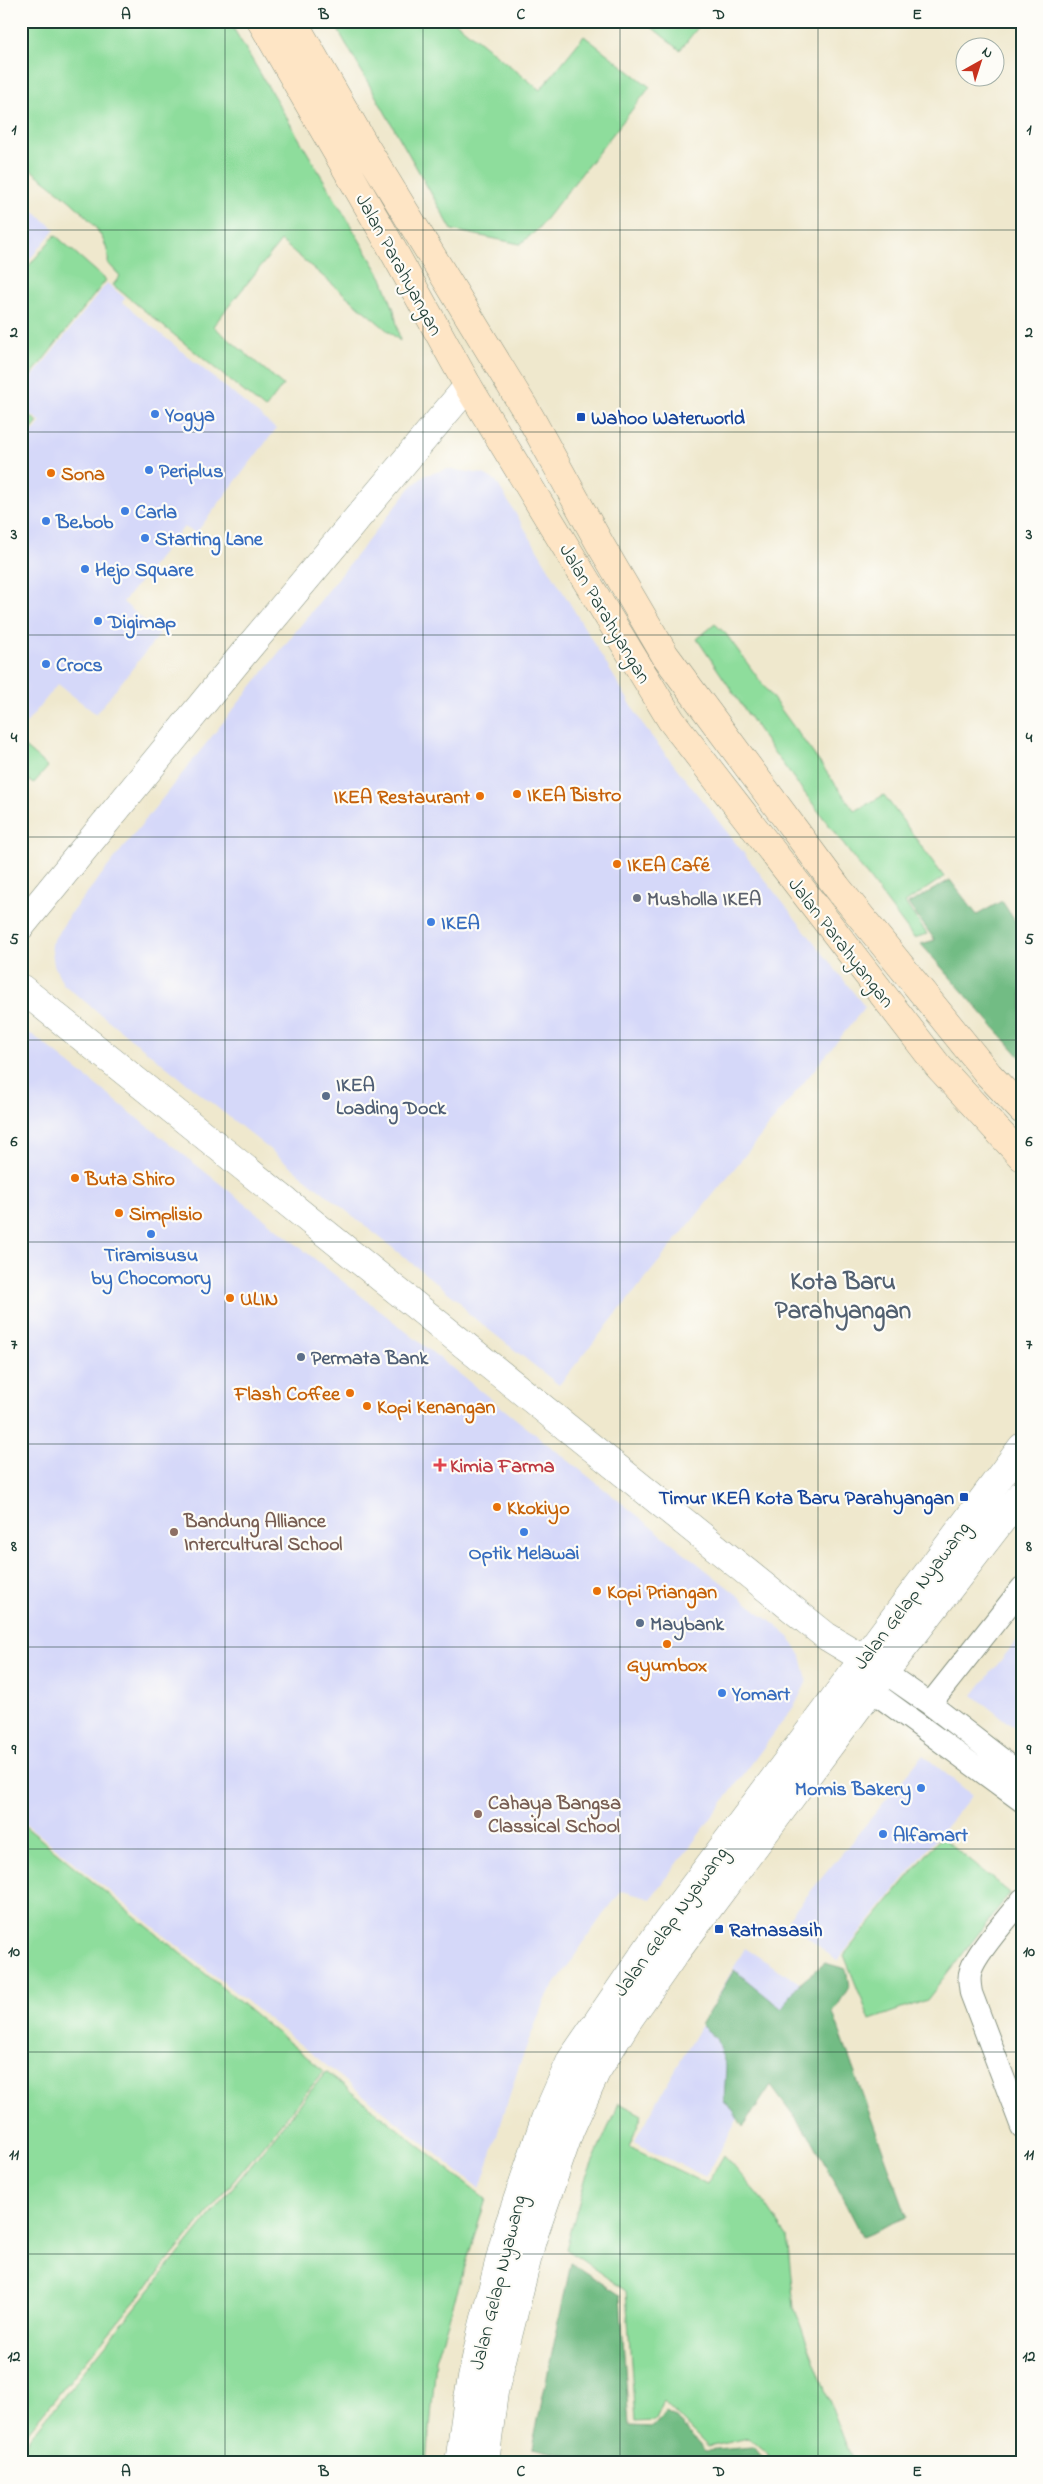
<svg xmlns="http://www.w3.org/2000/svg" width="1043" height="2484" font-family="'Indie Flower',sans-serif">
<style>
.built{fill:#d5d8f9}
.green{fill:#8edd9c;stroke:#568d68}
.forest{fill:#72bc84;stroke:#487c5c}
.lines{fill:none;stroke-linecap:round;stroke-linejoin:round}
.minor-casing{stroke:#879280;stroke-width:24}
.tertiary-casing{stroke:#879280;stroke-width:29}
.secondary-casing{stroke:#879280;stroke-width:29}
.minor{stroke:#fff;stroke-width:22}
.tertiary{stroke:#fff;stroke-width:28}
.secondary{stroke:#fee5c5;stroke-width:28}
.grid{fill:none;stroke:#1f3d34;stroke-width:1;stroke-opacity:0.55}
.shop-dot{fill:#3f7fe0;stroke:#fdfcf7;stroke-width:2}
.transit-dot{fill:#1a4fb4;stroke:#fdfcf7;stroke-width:2}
.food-dot{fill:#e8710a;stroke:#fdfcf7;stroke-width:2}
.worship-dot{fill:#6b7280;stroke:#fdfcf7;stroke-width:2}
.service-dot{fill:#5c6f8a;stroke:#fdfcf7;stroke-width:2}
.health-dot{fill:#e0444e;stroke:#fdfcf7;stroke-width:2}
.education-dot{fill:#8d6e63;stroke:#fdfcf7;stroke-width:2}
.labels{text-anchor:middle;stroke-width:4.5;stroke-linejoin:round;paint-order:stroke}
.street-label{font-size:20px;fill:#1f3d34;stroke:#fdfcf7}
.shop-label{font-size:20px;font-weight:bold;fill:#366cbe;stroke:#fdfcf7;text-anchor:start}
.transit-label{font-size:20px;font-weight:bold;fill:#164399;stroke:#fdfcf7;text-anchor:start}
.food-label{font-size:20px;font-weight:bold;fill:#c56008;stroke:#fdfcf7;text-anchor:start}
.worship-label{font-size:20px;font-weight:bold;fill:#5b616d;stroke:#fdfcf7;text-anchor:start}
.service-label{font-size:20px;font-weight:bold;fill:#4e5e75;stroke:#fdfcf7;text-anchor:start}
.health-label{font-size:20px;font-weight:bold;fill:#be3a42;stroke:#fdfcf7;text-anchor:start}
.education-label{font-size:20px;font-weight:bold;fill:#785e54;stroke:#fdfcf7;text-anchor:start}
.district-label{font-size:25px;font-weight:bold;fill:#526070;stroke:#fdfcf7}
.neatline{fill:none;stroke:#1f3d34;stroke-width:2}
.grid-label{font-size:16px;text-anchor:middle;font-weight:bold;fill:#1f3d34}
</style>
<rect width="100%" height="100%" fill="#fdfcf7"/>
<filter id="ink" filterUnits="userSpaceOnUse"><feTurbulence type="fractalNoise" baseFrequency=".02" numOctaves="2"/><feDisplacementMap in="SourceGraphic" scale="10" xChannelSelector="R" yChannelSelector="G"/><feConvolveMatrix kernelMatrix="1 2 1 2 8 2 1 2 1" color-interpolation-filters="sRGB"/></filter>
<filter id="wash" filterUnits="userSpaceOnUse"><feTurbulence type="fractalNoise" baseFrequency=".0096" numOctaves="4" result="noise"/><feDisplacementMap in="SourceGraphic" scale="20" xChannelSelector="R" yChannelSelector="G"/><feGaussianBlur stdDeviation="1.12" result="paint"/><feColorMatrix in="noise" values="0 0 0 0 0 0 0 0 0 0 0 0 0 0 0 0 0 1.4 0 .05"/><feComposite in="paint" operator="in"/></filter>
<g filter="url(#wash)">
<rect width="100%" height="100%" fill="#efe8cd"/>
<path class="built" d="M 21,201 L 55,229 L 21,270 Z
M 107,283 L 125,298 L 122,302 L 276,429 L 196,533 L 184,527 L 123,602 L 160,634 L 96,714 L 58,684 L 21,730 L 21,447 L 41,422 L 21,407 L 21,391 Z
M 448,469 L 484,474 L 496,481 L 645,728 L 865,1007 L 559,1385 L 469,1314 L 459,1301 L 63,984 L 54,965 L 51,944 L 71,913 L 410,488 L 425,475 Z
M 21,1031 L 33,1035 L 789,1636 L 801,1656 L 807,1681 L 795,1705 L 732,1790 L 651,1899 L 622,1891 L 602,1916 L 545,1999 L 519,2066 L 480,2189 L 21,1820 Z
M 1022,1634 L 1022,1724 L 1017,1730 L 973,1695 Z
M 923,1755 L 972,1795 L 837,1961 L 787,1920 Z
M 745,1948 L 809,1989 L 706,2177 L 634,2142 Z"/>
<path class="green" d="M 21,21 L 229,21 L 382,278 L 394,310 L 400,341 L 281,241 L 213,326 L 283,385 L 265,409 L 113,285 L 120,276 L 108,263 C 112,224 48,185 21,162 Z
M 333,21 L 454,21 L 540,90 L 584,36 L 650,87 L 537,230 L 520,244 L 452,230 Z
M 644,21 L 703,21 L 680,50 Z
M 55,235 L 106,280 L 21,388 L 21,275 Z
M 21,409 L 38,422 L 21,443 Z
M 715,624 L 726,634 L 855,811 L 884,795 L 944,877 L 905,903 L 927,934 L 914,938 L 770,747 L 697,639 Z
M 21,744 L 48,767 L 33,784 L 21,773 Z
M 21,1823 L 324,2071 L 21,2440 Z
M 941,1837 L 1010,1893 L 927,2000 L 870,2020 L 844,1955 Z
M 326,2072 L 486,2199 L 436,2360 L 427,2463 L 21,2463 L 21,2449 Z
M 619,2103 L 642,2115 L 629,2147 L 707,2184 L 724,2155 L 764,2202 L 787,2236 L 794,2308 L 853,2463 L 769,2463 L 768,2454 L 749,2438 L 708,2447 L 663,2401 L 654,2421 L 635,2422 L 626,2291 L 566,2249 L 586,2177 Z"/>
<path class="forest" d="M 950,880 L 977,915 L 1002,901 L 1022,932 L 1022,1059 L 921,944 L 935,940 L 908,904 Z
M 825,1963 L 846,1969 L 849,1987 L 833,2013 L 907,2217 L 862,2236 L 814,2143 L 771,2085 L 743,2127 L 733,2110 L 724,2102 L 726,2066 L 716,2038 L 701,2025 L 734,1970 L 782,2009 L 797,1986 Z
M 571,2263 L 620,2295 L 629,2426 L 653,2427 L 666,2412 L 675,2417 L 705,2451 L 753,2447 L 762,2458 L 762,2463 L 603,2463 L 532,2448 Z"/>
</g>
<g filter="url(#ink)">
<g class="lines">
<g class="minor-casing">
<path id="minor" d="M 884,1672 L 930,1704 L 1022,1775
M 871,1690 L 1022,1801
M 930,1704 L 1022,1588
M 1022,1900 C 1009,1917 977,1951 971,1970 C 968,1978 970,1985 971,1993 L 1022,2127"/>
</g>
<g class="tertiary-casing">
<path id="tertiary" d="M 21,926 L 244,653 L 468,386
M 21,988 L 826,1636 L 879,1668
M 459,2463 L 468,2398 L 481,2334 L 508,2227 L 545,2119 L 571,2060 L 657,1935 L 1022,1447
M 485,2463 L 494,2392 L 532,2240 L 570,2130 L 596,2072 L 627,2022 L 676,1952 L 871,1690 L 1022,1494"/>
</g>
<g class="secondary-casing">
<path id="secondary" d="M 261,21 L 384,234 L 468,386 L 671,720 L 938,1066 L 1022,1157
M 293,21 L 365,146 L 530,417 L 600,544 L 665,655 L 837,887 L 989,1075 L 1022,1110"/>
</g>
<use href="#minor" class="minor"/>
<use href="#tertiary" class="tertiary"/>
<use href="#secondary" class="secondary"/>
</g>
</g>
<path class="grid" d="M 225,21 L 225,2463M 423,21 L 423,2463M 620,21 L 620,2463M 818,21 L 818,2463M 21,230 L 1022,230M 21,432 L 1022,432M 21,635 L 1022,635M 21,837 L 1022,837M 21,1040 L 1022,1040M 21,1242 L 1022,1242M 21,1444 L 1022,1444M 21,1647 L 1022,1647M 21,1849 L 1022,1849M 21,2052 L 1022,2052M 21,2254 L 1022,2254"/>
<g class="shop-dot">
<circle cx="155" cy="414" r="5"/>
<circle cx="149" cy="470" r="5"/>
<circle cx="125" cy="511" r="5"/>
<circle cx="46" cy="521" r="5"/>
<circle cx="145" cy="538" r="5"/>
<circle cx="85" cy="569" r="5"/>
<circle cx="98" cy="621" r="5"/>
<circle cx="46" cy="664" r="5"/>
<circle cx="431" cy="922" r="5"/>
<circle cx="151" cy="1234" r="5"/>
<circle cx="524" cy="1532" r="5"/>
<circle cx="722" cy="1693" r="5"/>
<circle cx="921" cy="1788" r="5"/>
<circle cx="883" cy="1834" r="5"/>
</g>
<g class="transit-dot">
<rect x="576" y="412" width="10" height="10" rx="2.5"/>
<rect x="959" y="1492" width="10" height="10" rx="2.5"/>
<rect x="714" y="1924" width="10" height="10" rx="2.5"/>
</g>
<g class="food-dot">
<circle cx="51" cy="473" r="5"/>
<circle cx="517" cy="794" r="5"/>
<circle cx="480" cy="796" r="5"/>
<circle cx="617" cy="864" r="5"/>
<circle cx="75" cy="1178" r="5"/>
<circle cx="119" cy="1213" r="5"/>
<circle cx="230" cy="1298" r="5"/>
<circle cx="350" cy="1393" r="5"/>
<circle cx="367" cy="1406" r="5"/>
<circle cx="497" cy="1507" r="5"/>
<circle cx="597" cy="1591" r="5"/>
<circle cx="667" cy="1644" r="5"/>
</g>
<circle class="worship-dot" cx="637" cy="898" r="5"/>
<g class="service-dot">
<circle cx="326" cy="1096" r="5"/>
<circle cx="301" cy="1357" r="5"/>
<circle cx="640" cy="1623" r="5"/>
</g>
<path class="health-dot" d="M437.5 1457.5h5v5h5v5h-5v5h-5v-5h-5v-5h5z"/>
<g class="education-dot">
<circle cx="174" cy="1532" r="5"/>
<circle cx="478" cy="1814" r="5"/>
</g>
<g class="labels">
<g class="street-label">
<text transform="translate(400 264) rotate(61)" y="7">Jalan Parahyangan</text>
<text transform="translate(606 613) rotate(59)" y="7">Jalan Parahyangan</text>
<text transform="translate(842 942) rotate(52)" y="7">Jalan Parahyangan</text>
<text transform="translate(911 1595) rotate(-53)" y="7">Jalan Gelap Nyawang</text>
<text transform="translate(670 1921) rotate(-54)" y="7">Jalan Gelap Nyawang</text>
<text transform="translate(497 2282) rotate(-76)" y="7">Jalan Gelap Nyawang</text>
</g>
<g class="shop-label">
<text x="165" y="421">Yogya</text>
<text x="159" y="477">Periplus</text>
<text x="135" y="518">Carla</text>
<text x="56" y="528">Be.bob</text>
<text x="155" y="545">Starting Lane</text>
<text x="95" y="576">Hejo Square</text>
<text x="108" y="628">Digimap</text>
<text x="56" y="671">Crocs</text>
<text x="441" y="929">IKEA</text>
<text x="151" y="1261" text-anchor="middle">Tiramisusu<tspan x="151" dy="23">by Chocomory</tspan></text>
<text x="524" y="1559" text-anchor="middle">Optik Melawai</text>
<text x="732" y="1700">Yomart</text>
<text x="911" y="1795" text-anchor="end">Momis Bakery</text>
<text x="893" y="1841">Alfamart</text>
</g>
<g class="transit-label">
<text x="591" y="424">Wahoo Waterworld</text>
<text x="954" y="1504" text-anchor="end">Timur IKEA Kota Baru Parahyangan</text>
<text x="729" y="1936">Ratnasasih</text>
</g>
<g class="food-label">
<text x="61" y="480">Sona</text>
<text x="527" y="801">IKEA Bistro</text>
<text x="470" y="803" text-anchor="end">IKEA Restaurant</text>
<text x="627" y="871">IKEA Café</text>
<text x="85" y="1185">Buta Shiro</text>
<text x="129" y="1220">Simplisio</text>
<text x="240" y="1305">ULIN</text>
<text x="340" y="1400" text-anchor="end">Flash Coffee</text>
<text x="377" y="1413">Kopi Kenangan</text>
<text x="507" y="1514">Kkokiyo</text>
<text x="607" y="1598">Kopi Priangan</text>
<text x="667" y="1671" text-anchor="middle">Gyumbox</text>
</g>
<g class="worship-label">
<text x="647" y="905">Musholla IKEA</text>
</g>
<g class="service-label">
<text x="336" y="1091">IKEA<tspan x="336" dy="23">Loading Dock</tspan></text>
<text x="311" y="1364">Permata Bank</text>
<text x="650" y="1630">Maybank</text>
</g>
<g class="health-label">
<text x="450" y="1472">Kimia Farma</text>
</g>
<g class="education-label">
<text x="184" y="1527">Bandung Alliance<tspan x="184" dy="23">Intercultural School</tspan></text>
<text x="488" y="1809">Cahaya Bangsa<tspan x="488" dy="23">Classical School</tspan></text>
</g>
<g class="district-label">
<text x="843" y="1289">Kota Baru<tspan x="843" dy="29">Parahyangan</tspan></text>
</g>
</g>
<rect width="1043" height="2484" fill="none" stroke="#fdfcf7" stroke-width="55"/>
<g transform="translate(980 62) rotate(39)"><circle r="24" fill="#fdfcf7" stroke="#a4b0a9"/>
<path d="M0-4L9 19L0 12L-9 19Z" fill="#c8321e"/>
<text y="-8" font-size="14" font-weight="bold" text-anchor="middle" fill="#1f3d34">N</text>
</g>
<rect x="28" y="28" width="988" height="2428" class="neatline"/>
<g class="grid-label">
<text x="126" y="19">A</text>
<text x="324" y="19">B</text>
<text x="521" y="19">C</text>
<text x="719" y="19">D</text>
<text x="917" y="19">E</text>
<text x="14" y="134">1</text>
<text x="1029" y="134">1</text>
<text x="14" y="337">2</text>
<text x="1029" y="337">2</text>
<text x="14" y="539">3</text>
<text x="1029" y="539">3</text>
<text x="14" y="742">4</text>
<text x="1029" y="742">4</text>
<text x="14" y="944">5</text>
<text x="1029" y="944">5</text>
<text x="14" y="1146">6</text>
<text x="1029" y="1146">6</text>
<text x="14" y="1349">7</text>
<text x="1029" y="1349">7</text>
<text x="14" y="1551">8</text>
<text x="1029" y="1551">8</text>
<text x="14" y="1754">9</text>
<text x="1029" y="1754">9</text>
<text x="14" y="1956">10</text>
<text x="1029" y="1956">10</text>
<text x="14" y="2159">11</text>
<text x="1029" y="2159">11</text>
<text x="14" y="2361">12</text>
<text x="1029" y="2361">12</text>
<text x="126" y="2476">A</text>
<text x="324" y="2476">B</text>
<text x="521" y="2476">C</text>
<text x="719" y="2476">D</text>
<text x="917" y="2476">E</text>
</g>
</svg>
